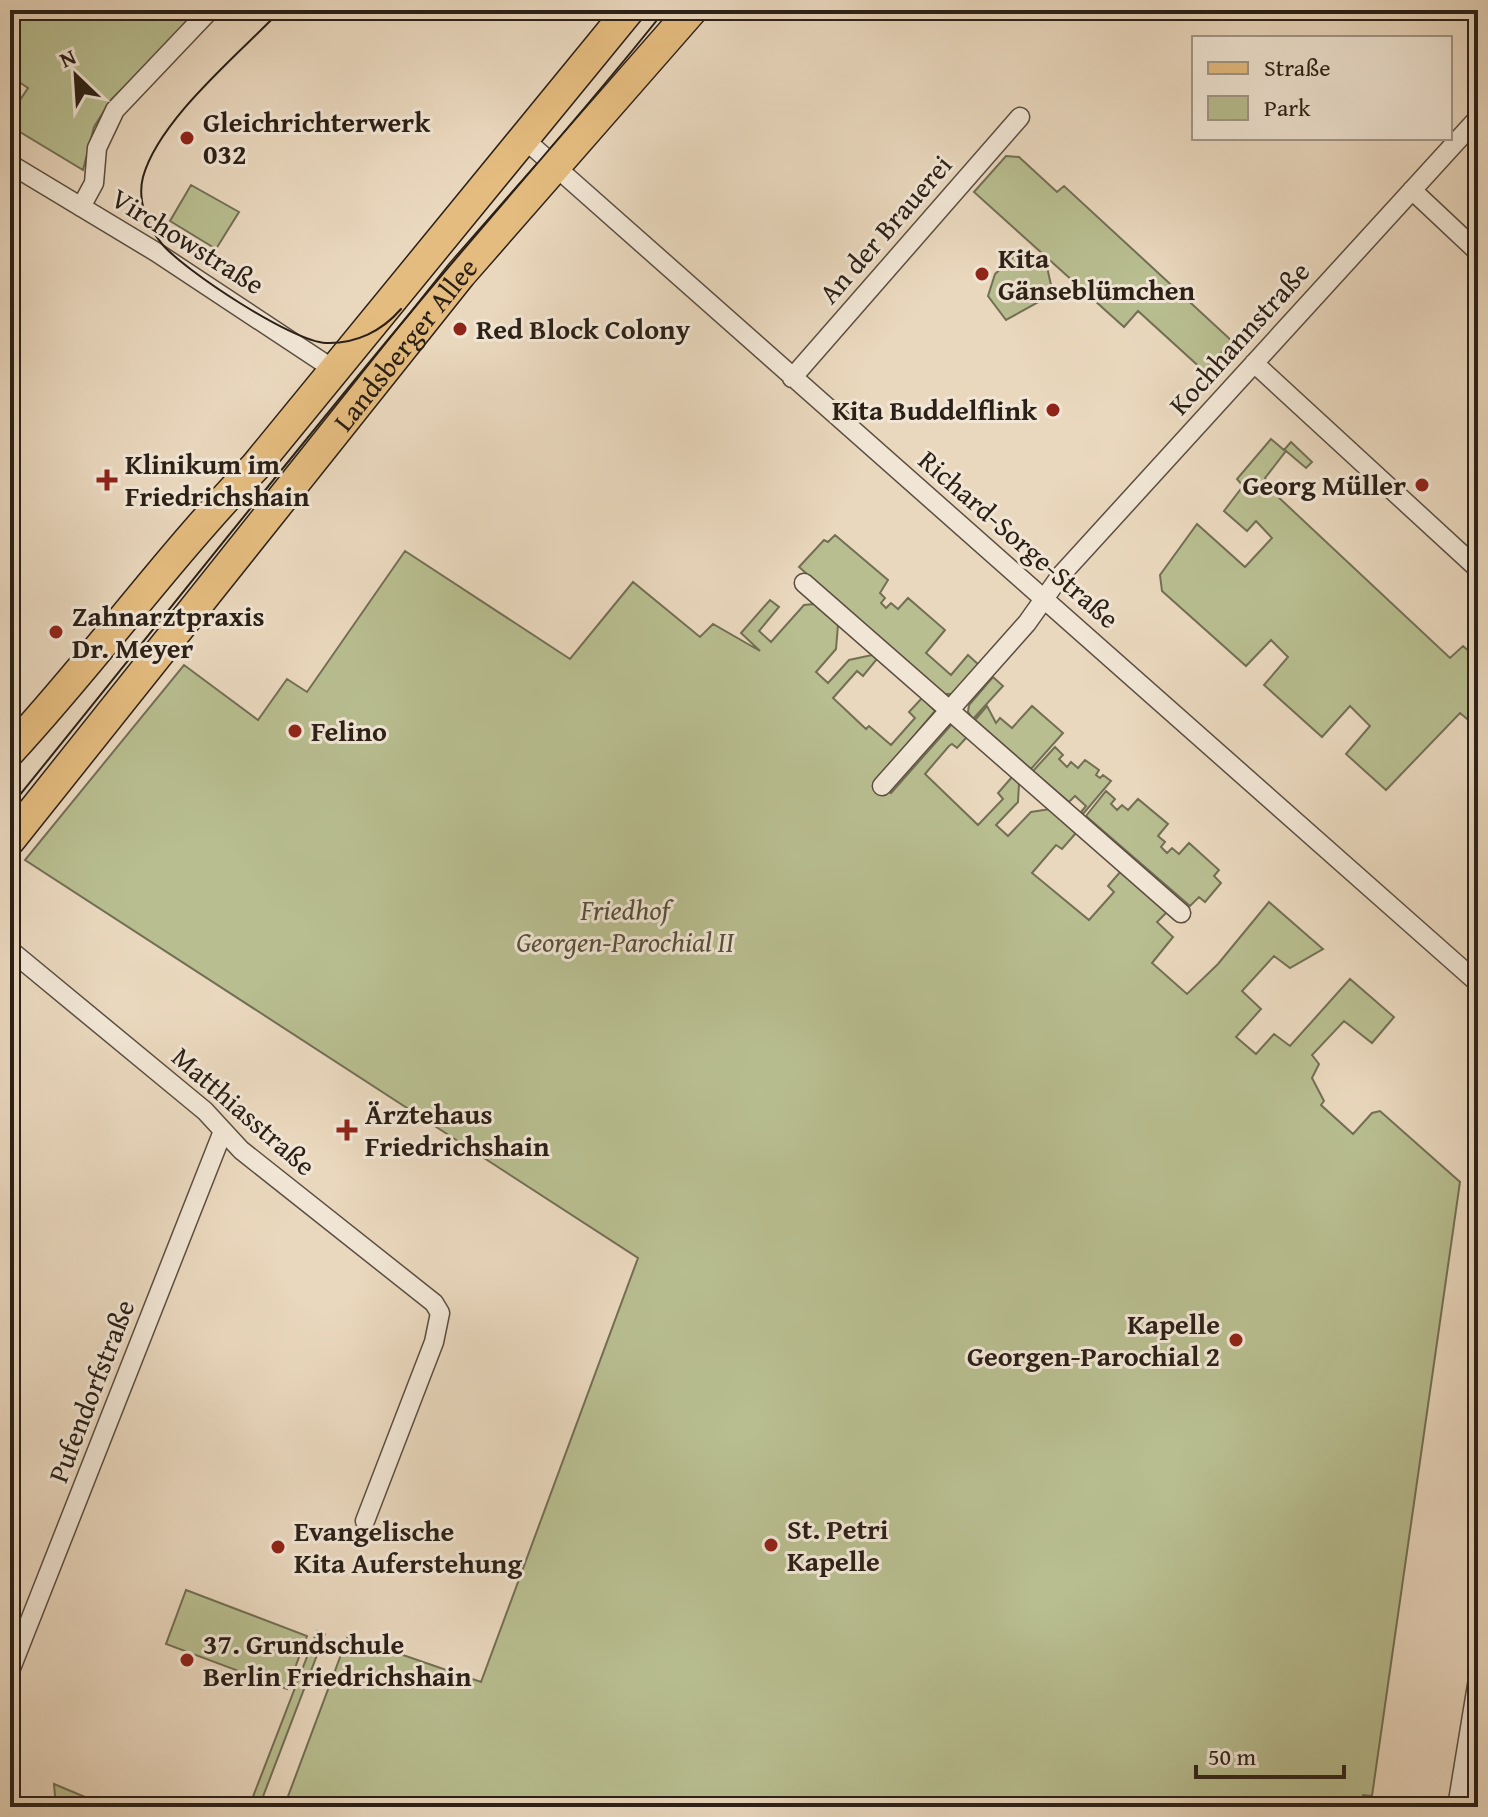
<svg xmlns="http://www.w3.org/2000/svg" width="1488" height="1817" font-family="'Gentium Book Plus',serif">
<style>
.green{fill:#b8be90;stroke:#726f54;stroke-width:2}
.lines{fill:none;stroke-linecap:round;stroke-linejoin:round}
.minor-casing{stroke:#5b4e41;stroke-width:21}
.primary-casing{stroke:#2b2017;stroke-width:33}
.minor{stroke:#f1e6d5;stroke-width:18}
.primary{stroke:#e5bc7f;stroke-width:30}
.tram{stroke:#2b2017;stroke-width:2}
.poi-dot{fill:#8f2418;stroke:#f1e6d5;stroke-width:3}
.labels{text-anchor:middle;stroke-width:6;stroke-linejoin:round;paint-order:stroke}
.poi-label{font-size:28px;font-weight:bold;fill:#2b2017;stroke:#f1e6d5;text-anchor:start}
.street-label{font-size:28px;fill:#2b2017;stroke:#f1e6d5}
.park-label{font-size:28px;font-style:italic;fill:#554f3b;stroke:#f1e6d5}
</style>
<rect width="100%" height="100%" fill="#ead8be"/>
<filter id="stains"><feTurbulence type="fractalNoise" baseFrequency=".0025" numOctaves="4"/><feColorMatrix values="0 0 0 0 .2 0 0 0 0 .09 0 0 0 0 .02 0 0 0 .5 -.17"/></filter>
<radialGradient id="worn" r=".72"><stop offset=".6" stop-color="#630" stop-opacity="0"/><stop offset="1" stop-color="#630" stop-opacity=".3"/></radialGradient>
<path class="green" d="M 10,10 L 201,10 L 111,100 L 94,127 L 83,170 L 10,126 L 10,115 L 28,88 L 10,76 Z
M 1006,156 L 1019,157 L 1057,192 L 1064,186 L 1232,341 L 1204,371 L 1138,311 L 1124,327 L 974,192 Z
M 191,185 L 239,212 L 216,249 L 170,221 Z
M 1021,250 L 1047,267 L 1053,294 L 1006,320 L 988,296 L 995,274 Z
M 1271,439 L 1284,450 L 1291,442 L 1312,462 L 1306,468 L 1286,451 L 1265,478 L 1275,494 L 1450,658 L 1463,646 L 1478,659 L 1478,728 L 1460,713 L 1386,790 L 1346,754 L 1370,726 L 1350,706 L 1322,737 L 1264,685 L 1288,657 L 1271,640 L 1246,666 L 1162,591 L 1160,575 L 1197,524 L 1245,567 L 1272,538 L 1256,521 L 1247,531 L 1224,511 L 1243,486 L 1237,479 Z
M 835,535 L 888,580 L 880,593 L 885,598 L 881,603 L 886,608 L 891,603 L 898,609 L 908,598 L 945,630 L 926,653 L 951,675 L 968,655 L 979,665 L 954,694 L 944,694 L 799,567 L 824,540 L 828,542 Z
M 405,551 L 570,659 L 633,582 L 700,637 L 713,624 L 760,651 L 741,633 L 770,600 L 779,607 L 759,631 L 771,642 L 804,605 L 814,604 L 838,625 L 836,649 L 816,672 L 828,683 L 849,660 L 872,655 L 877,659 L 863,676 L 857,671 L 833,698 L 866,729 L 869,726 L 891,745 L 915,718 L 909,712 L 922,698 L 935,711 L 876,781 L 891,793 L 952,724 L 967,737 L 957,748 L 952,744 L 949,746 L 925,774 L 978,825 L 1003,799 L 998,793 L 1012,777 L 1019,783 L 1018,802 L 996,825 L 1008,836 L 1031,812 L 1050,809 L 1076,833 L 1062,849 L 1056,845 L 1032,873 L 1089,920 L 1114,892 L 1108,886 L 1121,871 L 1167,912 L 1157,922 L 1173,937 L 1152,963 L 1187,994 L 1218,964 L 1269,902 L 1323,949 L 1290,968 L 1274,956 L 1242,991 L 1261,1009 L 1236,1037 L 1256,1054 L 1274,1034 L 1290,1046 L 1350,979 L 1394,1017 L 1372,1043 L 1344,1021 L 1312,1055 L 1319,1064 L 1312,1078 L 1324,1101 L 1321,1105 L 1353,1134 L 1372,1113 L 1380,1111 L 1460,1182 L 1372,1796 L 1363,1795 L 1361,1807 L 284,1807 L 348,1636 L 481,1682 L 638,1258 L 25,860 L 184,665 L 258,720 L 287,679 L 307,692 Z
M 993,677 L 1003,686 L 973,719 L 968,712 L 969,705 Z
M 987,706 L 996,723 L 1000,718 L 1012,728 L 1032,706 L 1063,733 L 1031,769 L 975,720 Z
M 1055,747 L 1063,755 L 1059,759 L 1067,767 L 1071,762 L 1078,768 L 1085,760 L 1099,770 L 1096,775 L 1100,778 L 1103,775 L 1111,781 L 1083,814 L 1081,812 L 1086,806 L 1075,796 L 1069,802 L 1033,771 Z
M 1106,791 L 1115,799 L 1111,804 L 1117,810 L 1122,805 L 1128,810 L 1138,799 L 1168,824 L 1158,836 L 1165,842 L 1161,847 L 1167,853 L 1172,848 L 1179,854 L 1189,843 L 1219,870 L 1214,876 L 1221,883 L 1205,902 L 1199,897 L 1190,906 L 1086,816 Z
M 186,1590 L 307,1636 L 287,1689 L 166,1644 Z
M 317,1631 L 325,1634 L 259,1807 L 249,1807 Z
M 54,1784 L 109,1807 L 56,1807 Z"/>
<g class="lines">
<g class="minor-casing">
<path id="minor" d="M 523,138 L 1478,983
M 10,164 L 156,252 L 333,369
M 1412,190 L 1478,252
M 81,207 L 94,183 L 97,148 L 115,110 L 210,10
M 1254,363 L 1478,569
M 792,378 L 1020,117
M 804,583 L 1181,913
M 882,786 L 1027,623 L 1061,575 L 1478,118
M 10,950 L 205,1111 L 241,1150 L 434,1303 L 440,1313 L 434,1342 L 365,1521
M 10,1671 L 223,1131
M 1457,1807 L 1478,1679"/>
</g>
<g class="primary-casing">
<g id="primary">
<path d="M 10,751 C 95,659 168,557 255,467 L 629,10"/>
<path id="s1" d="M 10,840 L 461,274 L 692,10"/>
</g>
</g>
<use href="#minor" class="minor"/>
<use href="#primary" class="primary"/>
<path class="tram" d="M 281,10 C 239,54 159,119 143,177 C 137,200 147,226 162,244 C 185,271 293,342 326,343 C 356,344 382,331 401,309
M 10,807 C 144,642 275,475 411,312 C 495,210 583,114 665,10"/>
</g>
<g class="poi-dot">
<circle cx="187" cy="138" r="8"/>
<circle cx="982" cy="274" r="8"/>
<circle cx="460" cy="329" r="8"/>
<circle cx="1053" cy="410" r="8"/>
<path d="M103 468h8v8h8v8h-8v8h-8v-8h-8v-8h8z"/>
<circle cx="1422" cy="485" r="8"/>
<circle cx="56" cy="632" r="8"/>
<circle cx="295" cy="731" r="8"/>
<path d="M343 1118h8v8h8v8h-8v8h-8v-8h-8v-8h8z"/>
<circle cx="1236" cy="1340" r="8"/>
<circle cx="771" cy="1545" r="8"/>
<circle cx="278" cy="1547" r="8"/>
<circle cx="187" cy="1660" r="8"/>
</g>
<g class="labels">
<g class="poi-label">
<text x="203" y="132">Gleichrichterwerk<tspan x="203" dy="32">032</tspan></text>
<text x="998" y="268">Kita<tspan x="998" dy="32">Gänseblümchen</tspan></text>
<text x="476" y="339">Red Block Colony</text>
<text x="1037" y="420" text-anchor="end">Kita Buddelflink</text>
<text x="125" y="474">Klinikum im<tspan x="125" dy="32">Friedrichshain</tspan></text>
<text x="1406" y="495" text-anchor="end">Georg Müller</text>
<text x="72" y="626">Zahnarztpraxis<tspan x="72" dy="32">Dr. Meyer</tspan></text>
<text x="311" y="741">Felino</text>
<text x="365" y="1124">Ärztehaus<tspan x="365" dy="32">Friedrichshain</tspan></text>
<text x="1220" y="1334" text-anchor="end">Kapelle<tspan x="1220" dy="32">Georgen-Parochial 2</tspan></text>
<text x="787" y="1539">St. Petri<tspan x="787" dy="32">Kapelle</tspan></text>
<text x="294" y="1541">Evangelische<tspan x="294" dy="32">Kita Auferstehung</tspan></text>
<text x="203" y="1654">37. Grundschule<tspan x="203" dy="32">Berlin Friedrichshain</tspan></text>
</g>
<g class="street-label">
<text transform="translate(885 229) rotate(-49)" y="10">An der Brauerei</text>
<text transform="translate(188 241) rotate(32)" y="10">Virchowstraße</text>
<text transform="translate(1239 338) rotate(-48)" y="10">Kochhannstraße</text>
<text dy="10" stroke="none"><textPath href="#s1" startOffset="634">Landsberger Allee</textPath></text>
<text transform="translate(1019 539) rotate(41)" y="10">Richard-Sorge-Straße</text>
<text transform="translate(244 1111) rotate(41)" y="10">Matthiasstraße</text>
<text transform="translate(91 1391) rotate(-69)" y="10">Pufendorfstraße</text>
</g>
<g class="park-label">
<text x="625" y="920">Friedhof<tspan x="625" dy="32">Georgen-Parochial II</tspan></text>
</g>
</g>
<rect width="1488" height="1817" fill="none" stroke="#ead8be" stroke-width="40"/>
<rect x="12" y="12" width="1464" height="1793" fill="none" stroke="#2b2017" stroke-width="4"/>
<rect x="20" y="20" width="1448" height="1777" fill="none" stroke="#2b2017" stroke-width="2"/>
<rect x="1192" y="36" width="260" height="104" fill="#f1e6d5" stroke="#a29789" stroke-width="2"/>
<rect x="1208" y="62" width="40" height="12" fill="#e5bc7f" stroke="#a29789" stroke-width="2"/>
<text x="1264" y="76" font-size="24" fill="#2b2017">Straße</text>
<rect x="1208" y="96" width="40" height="24" fill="#b8be90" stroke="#a29789" stroke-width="2"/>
<text x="1264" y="116" font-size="24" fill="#2b2017">Park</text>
<g transform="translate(76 76) rotate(335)" stroke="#f1e6d5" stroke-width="6" paint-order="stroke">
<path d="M0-6L14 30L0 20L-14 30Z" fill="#2b2017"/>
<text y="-12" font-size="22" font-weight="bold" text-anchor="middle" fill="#2b2017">N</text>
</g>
<path d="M1196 1765v12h148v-12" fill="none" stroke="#2b2017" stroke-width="4"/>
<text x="1208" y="1765" font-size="24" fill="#2b2017" stroke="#f1e6d5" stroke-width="6" paint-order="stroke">50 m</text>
<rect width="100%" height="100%" filter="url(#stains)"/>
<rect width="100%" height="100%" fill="url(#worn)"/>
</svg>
